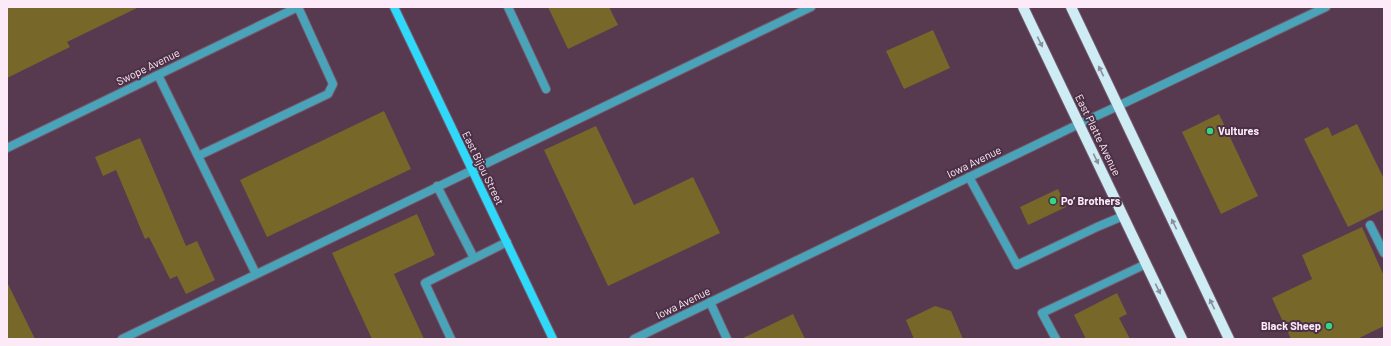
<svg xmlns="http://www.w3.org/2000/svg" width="1391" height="346" font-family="Barlow,sans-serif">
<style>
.building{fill:#776728}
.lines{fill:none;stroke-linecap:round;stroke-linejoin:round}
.lane-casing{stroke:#755a6e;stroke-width:10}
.street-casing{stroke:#755a6e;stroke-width:10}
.secondary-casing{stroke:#755a6e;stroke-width:10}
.primary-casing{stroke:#755a6e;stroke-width:12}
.lane{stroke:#4aa4b9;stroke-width:8}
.street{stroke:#4aa4b9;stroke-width:8}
.secondary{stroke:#2fd9fa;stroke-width:8}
.primary{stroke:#cdecf4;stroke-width:10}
.oneway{fill:#8c8e9d}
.poi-dot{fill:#31d882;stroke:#4c3046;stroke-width:1.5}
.labels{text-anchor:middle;stroke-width:4;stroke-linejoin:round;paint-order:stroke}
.street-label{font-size:11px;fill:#fceaf8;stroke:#4c3046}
.poi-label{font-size:11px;font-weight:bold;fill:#fceaf8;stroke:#4c3046;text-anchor:start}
</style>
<rect width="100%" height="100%" fill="#573a50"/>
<path class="building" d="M 7,7 L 139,7 L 67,42 L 70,47 L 7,78 Z
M 548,7 L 609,7 L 618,25 L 568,49 Z
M 933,30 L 950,68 L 904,89 L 886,51 Z
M 384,111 L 411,169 L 267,237 L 240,180 Z
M 1219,114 L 1258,196 L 1221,214 L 1182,132 Z
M 1357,124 L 1384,179 L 1384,209 L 1348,227 L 1304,139 L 1328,127 L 1332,136 Z
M 596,126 L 634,205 L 693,177 L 720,233 L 608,286 L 544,150 Z
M 140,138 L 186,246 L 197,241 L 215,280 L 186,294 L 177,276 L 170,279 L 149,237 L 145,239 L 116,170 L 103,176 L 95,157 Z
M 1058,189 L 1066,207 L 1028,225 L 1020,207 Z
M 417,214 L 435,255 L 394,274 L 424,339 L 372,339 L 332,253 Z
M 1362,227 L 1384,276 L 1384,326 L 1357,339 L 1291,339 L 1272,298 L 1312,279 L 1302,255 Z
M 7,282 L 35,339 L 7,339 Z
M 1117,293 L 1127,314 L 1119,318 L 1130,339 L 1086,339 L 1074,315 Z
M 935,306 L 951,311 L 963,339 L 914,339 L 906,320 Z
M 793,314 L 805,339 L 741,339 Z"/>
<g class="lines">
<g class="lane-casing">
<path id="lane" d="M 508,7 L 546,89
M 158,75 L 256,274
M 198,156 L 328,94 L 333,84 L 298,7
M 969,177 L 1017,265 L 1097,227 L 1123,216
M 437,186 L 474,258
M 1370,225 L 1384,253
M 710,302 L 727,339
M 122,339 L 811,7
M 451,339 L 425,283 L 507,242
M 1056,339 L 1042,313 L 1146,264"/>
</g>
<g class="street-casing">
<path id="street" d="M 7,148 L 298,7
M 634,339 L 1079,124 L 1118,106 L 1326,7"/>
</g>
<g class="secondary-casing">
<path id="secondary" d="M 394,7 L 553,339"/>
</g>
<g class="primary-casing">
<path id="primary" d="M 1023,7 L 1182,339
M 1071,7 L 1229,339"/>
</g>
<use href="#lane" class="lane"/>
<use href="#street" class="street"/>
<use href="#secondary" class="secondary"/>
<use href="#primary" class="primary"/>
</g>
<defs><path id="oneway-solid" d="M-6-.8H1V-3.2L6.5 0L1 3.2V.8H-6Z"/></defs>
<g class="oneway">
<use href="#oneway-solid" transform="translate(1040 42) rotate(64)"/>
<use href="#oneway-solid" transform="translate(1101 71) rotate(-116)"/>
<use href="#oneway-solid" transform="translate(1096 159) rotate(64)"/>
<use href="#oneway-solid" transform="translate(1174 224) rotate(-116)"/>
<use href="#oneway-solid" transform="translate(1158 289) rotate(64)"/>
<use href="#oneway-solid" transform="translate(1212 304) rotate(-116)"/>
</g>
<g class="poi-dot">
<circle cx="1210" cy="131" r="4"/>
<circle cx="1053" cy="201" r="4"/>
<circle cx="1329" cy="326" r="4"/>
</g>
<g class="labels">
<g class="street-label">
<text transform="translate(148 67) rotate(-26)" y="4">Swope Avenue</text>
<text transform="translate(1098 135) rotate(64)" y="4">East Platte Avenue</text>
<text transform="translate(974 162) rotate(-26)" y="4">Iowa Avenue</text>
<text transform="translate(483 168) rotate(64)" y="4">East Bijou Street</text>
<text transform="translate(683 303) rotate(-26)" y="4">Iowa Avenue</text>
</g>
<g class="poi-label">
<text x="1218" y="135">Vultures</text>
<text x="1061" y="205">Po’ Brothers</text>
<text x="1321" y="330" text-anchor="end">Black Sheep</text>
</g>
</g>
<rect width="1391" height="346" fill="none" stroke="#fceaf8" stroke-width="16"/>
</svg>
